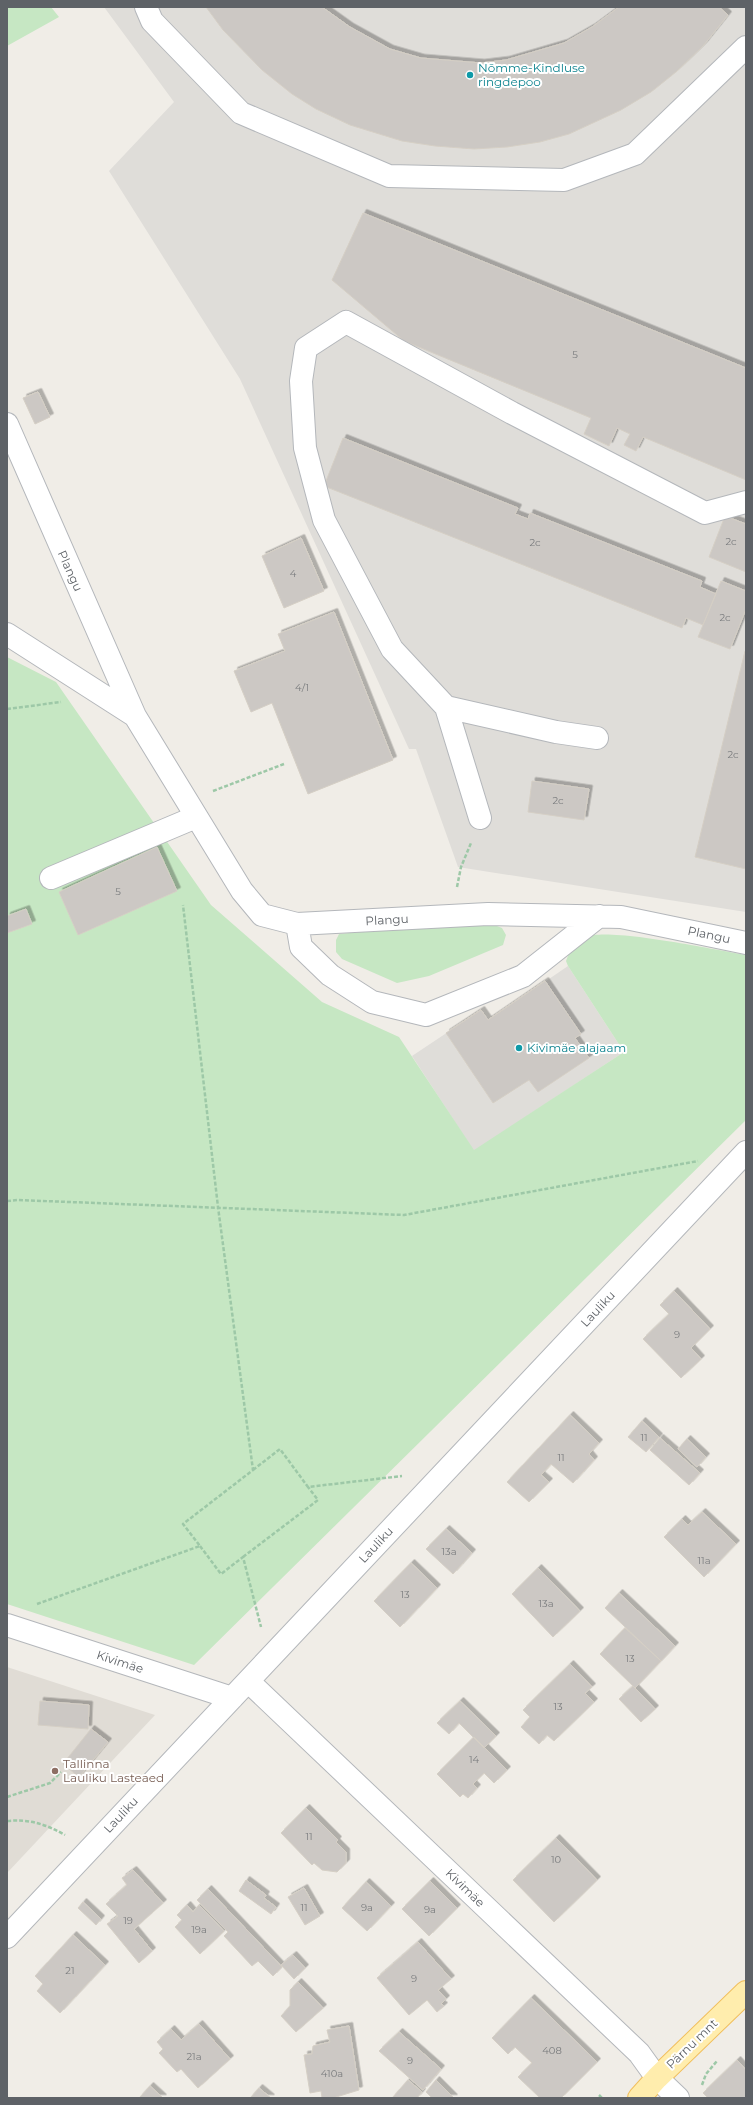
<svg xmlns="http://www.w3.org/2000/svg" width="753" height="2105" font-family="Montserrat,sans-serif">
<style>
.industrial{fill:#dfddd9}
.education{fill:#e0dcd5}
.green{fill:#c6e7c3}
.building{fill:#ccc8c4;stroke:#d5cfc5;filter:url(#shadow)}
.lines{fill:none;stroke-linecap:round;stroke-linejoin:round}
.minor-casing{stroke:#b4b7bb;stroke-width:24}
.major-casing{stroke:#f1bf5e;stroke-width:24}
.path{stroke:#9dc8a7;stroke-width:2.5;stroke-dasharray:4 2;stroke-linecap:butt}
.minor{stroke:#fff;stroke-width:22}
.major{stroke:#ffedad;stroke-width:22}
.culture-dot{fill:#0f9aa8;stroke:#fff;stroke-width:1.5}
.education-dot{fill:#8d6e63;stroke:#fff;stroke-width:1.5}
.labels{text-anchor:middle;stroke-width:4;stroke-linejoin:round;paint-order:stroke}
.number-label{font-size:10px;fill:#7a7c7e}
.culture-label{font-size:12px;fill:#0d838f;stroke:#fff;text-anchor:start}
.street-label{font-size:12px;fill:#5e6267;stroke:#fff}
.education-label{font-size:12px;fill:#785e54;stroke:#fff;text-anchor:start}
</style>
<defs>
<filter id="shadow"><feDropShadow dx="3.5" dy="-3.5" stdDeviation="0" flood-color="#0004"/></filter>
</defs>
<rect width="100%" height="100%" fill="#f0ede7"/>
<path class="industrial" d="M 104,7 L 746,7 L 746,912 L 458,867 L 416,749 L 409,749 L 240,379 L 109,171 L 174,102 Z
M 568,966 L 624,1052 L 474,1151 L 412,1056 L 481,1010 L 489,1020 Z"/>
<path class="education" d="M 7,1667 L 155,1715 L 7,1873 Z"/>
<path class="green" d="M 7,7 L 51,7 L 59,17 L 7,46 Z
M 7,657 L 56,682 L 211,905 L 322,1002 L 399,1037 L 474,1150 L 624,1052 L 568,966 L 566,961 C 570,950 574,942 586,937 C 608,927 716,950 746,955 L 746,1120 L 194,1665 L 7,1604 Z
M 492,924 L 502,928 L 506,935 L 503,945 L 429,976 L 397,983 L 342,959 L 336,952 L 336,940 L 339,934 L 411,927 Z"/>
<path class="building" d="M 206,7 L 322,7 L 350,27 L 390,49 L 421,58 L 481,63 L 506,60 L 564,43 L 592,27 L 619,7 L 719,7 L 728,15 L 703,46 L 677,71 L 651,92 L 621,110 L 569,134 L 540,142 L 507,147 L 474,149 L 435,146 L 402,141 L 350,125 L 316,109 L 292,94 L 262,70 L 223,30 Z
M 363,213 L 746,368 L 746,480 L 643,437 L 636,451 L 624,445 L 630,434 L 617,428 L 609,446 L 584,434 L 591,418 L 404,341 L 332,280 Z
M 38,392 L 50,417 L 35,424 L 23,398 Z
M 343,438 L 518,508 L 515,514 L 528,519 L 530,513 L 702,581 L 700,587 L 716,594 L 703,625 L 686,618 L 682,628 L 324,486 Z
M 725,516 L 746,524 L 746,572 L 709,557 Z
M 301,538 L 324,591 L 284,608 L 262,556 Z
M 721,581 L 746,591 L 746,609 L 730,649 L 698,637 Z
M 334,612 L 393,760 L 308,794 L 272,703 L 251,712 L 234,671 L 285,651 L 278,634 Z
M 745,651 L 746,652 L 746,869 L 695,857 Z
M 532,781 L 589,789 L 584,820 L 528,812 Z
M 157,847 L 177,891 L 78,935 L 59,892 Z
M 26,909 L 32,924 L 7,933 L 7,916 Z
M 545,981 L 581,1034 L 575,1038 L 589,1058 L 538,1092 L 529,1080 L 493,1103 L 446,1033 L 481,1010 L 488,1020 Z
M 674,1291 L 710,1329 L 691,1348 L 701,1359 L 681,1378 L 643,1339 L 669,1314 L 660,1305 Z
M 570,1415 L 599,1443 L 589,1454 L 594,1460 L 573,1483 L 551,1464 L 541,1475 L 549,1482 L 529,1502 L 507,1482 Z
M 642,1421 L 659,1437 L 646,1452 L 628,1437 Z
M 660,1438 L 700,1473 L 689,1485 L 650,1450 Z
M 687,1439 L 706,1457 L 697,1467 L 678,1449 Z
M 702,1512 L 736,1544 L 704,1577 L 664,1537 L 682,1519 L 688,1525 Z
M 446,1529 L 472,1553 L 453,1574 L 426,1549 Z
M 411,1563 L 437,1588 L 400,1627 L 374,1601 Z
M 538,1568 L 580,1611 L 553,1637 L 512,1594 Z
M 619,1593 L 675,1646 L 661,1661 L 605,1608 Z
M 625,1628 L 661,1661 L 635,1688 L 600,1654 Z
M 570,1664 L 592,1687 L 585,1693 L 594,1702 L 554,1741 L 547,1735 L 539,1744 L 521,1727 L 530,1717 L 523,1710 Z
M 633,1686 L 655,1709 L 641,1722 L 619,1699 Z
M 40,1701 L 89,1705 L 88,1729 L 38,1725 Z
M 460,1701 L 496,1736 L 484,1748 L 459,1723 L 449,1734 L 437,1723 Z
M 91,1729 L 108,1742 L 79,1777 L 63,1764 Z
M 474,1737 L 507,1770 L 494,1783 L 484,1773 L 473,1784 L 477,1788 L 468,1798 L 463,1794 L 460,1797 L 437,1774 Z
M 306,1808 L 338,1840 L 336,1842 L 346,1852 L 346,1863 L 337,1872 L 322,1870 L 314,1863 L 312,1865 L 281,1833 Z
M 556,1838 L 597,1880 L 554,1922 L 513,1880 Z
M 133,1870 L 163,1903 L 134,1929 L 152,1951 L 139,1963 L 107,1924 L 118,1916 L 106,1904 L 127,1885 L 122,1878 Z
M 246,1880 L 266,1895 L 264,1898 L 276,1907 L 271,1914 L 239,1891 Z
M 430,1881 L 457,1908 L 429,1936 L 402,1909 Z
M 366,1882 L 391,1906 L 367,1931 L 342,1908 Z
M 304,1888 L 320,1916 L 305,1925 L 288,1897 Z
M 208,1889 L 282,1967 L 273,1976 L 258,1961 L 252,1966 L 224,1936 L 228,1932 L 197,1900 Z
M 83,1902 L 101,1919 L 96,1925 L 78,1908 Z
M 187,1905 L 193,1912 L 199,1905 L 224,1931 L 200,1954 L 175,1927 L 182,1920 L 177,1915 Z
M 73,1935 L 105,1965 L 60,2013 L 37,1991 L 43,1984 L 35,1976 Z
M 418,1942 L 451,1979 L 438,1990 L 446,1999 L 441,2004 L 444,2006 L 437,2012 L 427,2000 L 409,2015 L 377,1978 Z
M 293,1955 L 305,1968 L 294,1979 L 281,1965 Z
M 298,1982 L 323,2008 L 296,2032 L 281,2016 L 290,2006 L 290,1990 Z
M 531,1998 L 597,2062 L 561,2098 L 540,2098 L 518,2077 L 532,2063 L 515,2047 L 508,2054 L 492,2038 Z
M 199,2024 L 230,2059 L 198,2088 L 181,2069 L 177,2072 L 159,2053 L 163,2049 L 157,2042 L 171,2029 L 181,2040 Z
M 349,2026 L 359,2090 L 333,2098 L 322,2098 L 321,2091 L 310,2093 L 304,2055 L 312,2054 L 313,2046 L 330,2042 L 327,2030 Z
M 399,2032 L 441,2069 L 423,2090 L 379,2051 Z
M 737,2060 L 746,2070 L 746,2098 L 708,2098 L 703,2093 Z
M 408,2080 L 422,2092 L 417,2098 L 392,2098 Z
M 436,2080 L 454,2098 L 432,2098 L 426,2092 Z
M 150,2086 L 163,2098 L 139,2098 Z
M 259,2088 L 271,2098 L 250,2098 Z"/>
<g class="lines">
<g class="minor-casing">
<path id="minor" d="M 146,7 L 152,21 L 241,113 L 389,176 L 564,180 L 635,154 L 746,47
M 7,424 L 135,716 L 242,891 L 262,915 L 297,924 L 488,914 L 621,917 L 746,943
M 7,634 L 135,716
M 446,707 L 480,818
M 597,738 L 556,732 L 446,707 L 392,649 L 324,520 L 305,448 L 301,381 L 306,348 L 346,322 L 512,413 L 705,513 L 746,502
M 51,878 L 196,817
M 297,924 L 301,947 L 330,975 L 372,1002 L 426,1015 L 523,976 L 599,916
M 7,1625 L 232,1698
M 248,1681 L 639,2053 L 657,2078 L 678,2098
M 7,1937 L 746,1152"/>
</g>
<g class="major-casing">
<path id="major" d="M 639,2098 L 657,2078 L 746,1992"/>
</g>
<path class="path" d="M 7,709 L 61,702
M 213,791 L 284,764
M 457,887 L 461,867 L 471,843
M 7,1201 L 18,1200 L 404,1215 L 698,1161
M 253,1470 L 280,1449 L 308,1487 L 402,1476
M 200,1546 L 221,1574 L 243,1557 L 261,1627
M 243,1557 L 318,1500 L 308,1487
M 37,1604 L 200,1546 L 183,1524 L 253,1470 L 218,1207 L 183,905
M 7,1797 L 50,1783 L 61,1772
M 7,1821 C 29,1819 46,1824 65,1835
M 702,2085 L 706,2074 L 717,2061
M 599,2095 L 602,2098"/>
<use href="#minor" class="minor"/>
<use href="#major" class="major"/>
</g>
<g class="culture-dot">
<circle cx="470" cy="75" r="4"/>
<circle cx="519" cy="1048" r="4"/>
</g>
<circle class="education-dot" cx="55" cy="1771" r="4"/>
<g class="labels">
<g class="number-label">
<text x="575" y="358">5</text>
<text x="731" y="545">2c</text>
<text x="535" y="546">2c</text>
<text x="293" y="577">4</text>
<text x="725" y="621">2c</text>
<text x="302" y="691">4/1</text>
<text x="733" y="758">2c</text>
<text x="558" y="804">2c</text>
<text x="118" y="895">5</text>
<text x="677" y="1338">9</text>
<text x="644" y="1441">11</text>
<text x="561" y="1461">11</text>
<text x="449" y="1555">13a</text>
<text x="704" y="1564">11a</text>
<text x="405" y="1598">13</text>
<text x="546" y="1607">13a</text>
<text x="630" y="1662">13</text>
<text x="558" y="1710">13</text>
<text x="474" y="1763">14</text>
<text x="309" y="1840">11</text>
<text x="556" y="1863">10</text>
<text x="304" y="1911">11</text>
<text x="367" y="1911">9a</text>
<text x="430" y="1913">9a</text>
<text x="128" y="1924">19</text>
<text x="199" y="1933">19a</text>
<text x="70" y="1974">21</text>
<text x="414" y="1982">9</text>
<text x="552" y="2054">408</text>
<text x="194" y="2060">21a</text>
<text x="410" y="2064">9</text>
<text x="332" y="2077">410a</text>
</g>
<g class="culture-label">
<text x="478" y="72">Nõmme-Kindluse<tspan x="478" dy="14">ringdepoo</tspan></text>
<text x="527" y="1052">Kivimäe alajaam</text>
</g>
<g class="street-label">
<text transform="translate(70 571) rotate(66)" y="4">Plangu</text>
<text transform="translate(387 920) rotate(-3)" y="4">Plangu</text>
<text transform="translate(709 935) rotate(12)" y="4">Plangu</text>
<text transform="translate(598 1309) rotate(-47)" y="4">Lauliku</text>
<text transform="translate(376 1545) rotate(-47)" y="4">Lauliku</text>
<text transform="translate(120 1662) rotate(18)" y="4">Kivimäe</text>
<text transform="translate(121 1815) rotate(-47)" y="4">Lauliku</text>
<text transform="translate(465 1888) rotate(44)" y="4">Kivimäe</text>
<text transform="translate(692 2044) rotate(-44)" y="4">Pärnu mnt</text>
</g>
<g class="education-label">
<text x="63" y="1768">Tallinna<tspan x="63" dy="14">Lauliku Lasteaed</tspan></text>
</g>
</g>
<rect width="753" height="2105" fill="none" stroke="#5e6267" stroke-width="16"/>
</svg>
